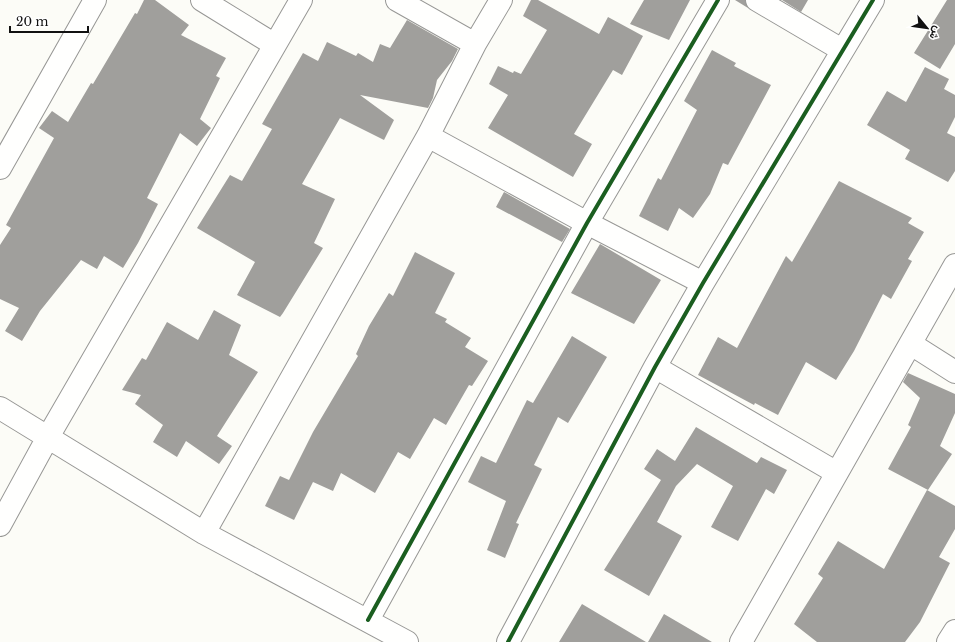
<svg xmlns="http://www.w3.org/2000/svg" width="955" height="642" font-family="'Libre Baskerville',Vazirmatn,serif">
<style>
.building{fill:#a09f9c}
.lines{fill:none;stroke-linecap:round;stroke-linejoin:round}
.minor-casing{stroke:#979795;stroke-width:24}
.minor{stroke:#fffffe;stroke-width:22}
.cycleway-casing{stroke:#fff;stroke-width:6}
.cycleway{stroke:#1b5e20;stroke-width:4}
</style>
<rect width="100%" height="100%" fill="#fcfcf7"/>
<path class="building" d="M 144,0 L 155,0 L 189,25 L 181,35 L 226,58 L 216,76 L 220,78 L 200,119 L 211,128 L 197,146 L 180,133 L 147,198 L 158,204 L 138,243 L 123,268 L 104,256 L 97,269 L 81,260 L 40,311 L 22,341 L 5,331 L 19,308 L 0,299 L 0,245 L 11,228 L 6,225 L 54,138 L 39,128 L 52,111 L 68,122 L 91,83 L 93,84 L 135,13 L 137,14 Z
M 531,0 L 538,0 L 599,34 L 608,17 L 643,36 L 622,75 L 613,70 L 574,134 L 592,144 L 573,177 L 488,128 L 508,95 L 489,84 L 498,66 L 513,73 L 514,71 L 521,74 L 547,30 L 523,16 Z
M 644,0 L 690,0 L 669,40 L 630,24 Z
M 735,0 L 745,0 L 748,8 Z
M 782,0 L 808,0 L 801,12 Z
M 947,0 L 955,0 L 955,44 L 940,69 L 914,53 Z
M 407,20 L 458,49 L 452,61 L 437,80 L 433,98 L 428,108 L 360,95 L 394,120 L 384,140 L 340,118 L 302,184 L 335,199 L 314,243 L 323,248 L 283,313 L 280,317 L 237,295 L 255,262 L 197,228 L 230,175 L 242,181 L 272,129 L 262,124 L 303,53 L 318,61 L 327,42 L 356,56 L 358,53 L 373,62 L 380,44 L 390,48 Z
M 712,50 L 736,63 L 734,66 L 771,85 L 728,165 L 723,163 L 710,194 L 693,218 L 679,208 L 668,231 L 639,216 L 658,178 L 661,180 L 697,110 L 684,101 Z
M 925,67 L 949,79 L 944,89 L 955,95 L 955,117 L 947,133 L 955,137 L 955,171 L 948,182 L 905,159 L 910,150 L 867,125 L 887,91 L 906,102 Z
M 839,181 L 912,218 L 908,223 L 924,232 L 908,259 L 912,261 L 891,299 L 883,294 L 854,351 L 836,380 L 806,362 L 778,415 L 755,403 L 754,405 L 698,375 L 718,337 L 737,348 L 786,256 L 792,262 Z
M 504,192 L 570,229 L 562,242 L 496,207 Z
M 600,244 L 661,280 L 634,324 L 571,293 Z
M 415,252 L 455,273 L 435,313 L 447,319 L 445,322 L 471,338 L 465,347 L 488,361 L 472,386 L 469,385 L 446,425 L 434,418 L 410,459 L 398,452 L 375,493 L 341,473 L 333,491 L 313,482 L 294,520 L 265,506 L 280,476 L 289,480 L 313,432 L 358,356 L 356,354 L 369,326 L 389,293 L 393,296 Z
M 214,310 L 241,325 L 229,355 L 258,372 L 217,436 L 232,446 L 219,464 L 186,441 L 177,457 L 153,442 L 163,425 L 135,404 L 141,395 L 122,390 L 142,358 L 146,360 L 167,322 L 198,340 Z
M 572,336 L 607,357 L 568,423 L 558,417 L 534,465 L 542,469 L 516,523 L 519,524 L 505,558 L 487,550 L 506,501 L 468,482 L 481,456 L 496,463 L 527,400 L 533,403 Z
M 908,373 L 955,394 L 955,413 L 940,446 L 952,454 L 928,490 L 888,469 L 911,427 L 908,425 L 920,398 L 903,382 Z
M 696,427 L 757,463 L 761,457 L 787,470 L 774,494 L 766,489 L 738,541 L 711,527 L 733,486 L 697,464 L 676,486 L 657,522 L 682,536 L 649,596 L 604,570 L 661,480 L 644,469 L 657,449 L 675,461 Z
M 927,490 L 955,506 L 955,529 L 939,557 L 950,563 L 920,622 L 905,642 L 817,642 L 794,624 L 823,578 L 818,574 L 838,541 L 884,569 Z
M 582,604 L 646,642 L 559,642 Z
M 664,614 L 712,642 L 648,642 Z"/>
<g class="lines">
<g class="minor-casing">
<path id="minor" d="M 202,0 L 275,45
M 397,0 L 475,44
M 757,0 L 842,50
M 428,136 L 587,223 L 703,283
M 0,168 L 95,0
M 911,344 L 955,372
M 655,367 L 837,473
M 0,408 L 204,533 L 407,642
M 0,525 L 48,437 L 301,0
M 204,533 L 428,136 L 475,44 L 501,0
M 368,620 L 587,223 L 718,0
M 508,642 L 655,367 L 703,283 L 873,0
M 741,642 L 955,265
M 948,642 L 955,631"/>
</g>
<use href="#minor" class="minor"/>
<g class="cycleway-casing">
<path id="cycleway" d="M 368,620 L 587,223 L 718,0
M 508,642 L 655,367 L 703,283 L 873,0"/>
</g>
<use href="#cycleway" class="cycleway"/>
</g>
<g transform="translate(927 28) rotate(119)" stroke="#ffffff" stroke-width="3" paint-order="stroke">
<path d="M0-3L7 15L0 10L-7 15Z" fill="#111111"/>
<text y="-6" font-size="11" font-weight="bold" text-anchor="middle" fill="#111111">ش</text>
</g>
<path d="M10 26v6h78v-6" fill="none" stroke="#111111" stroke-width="2"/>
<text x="16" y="26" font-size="12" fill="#111111" stroke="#ffffff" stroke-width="3" paint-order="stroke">20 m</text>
</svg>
